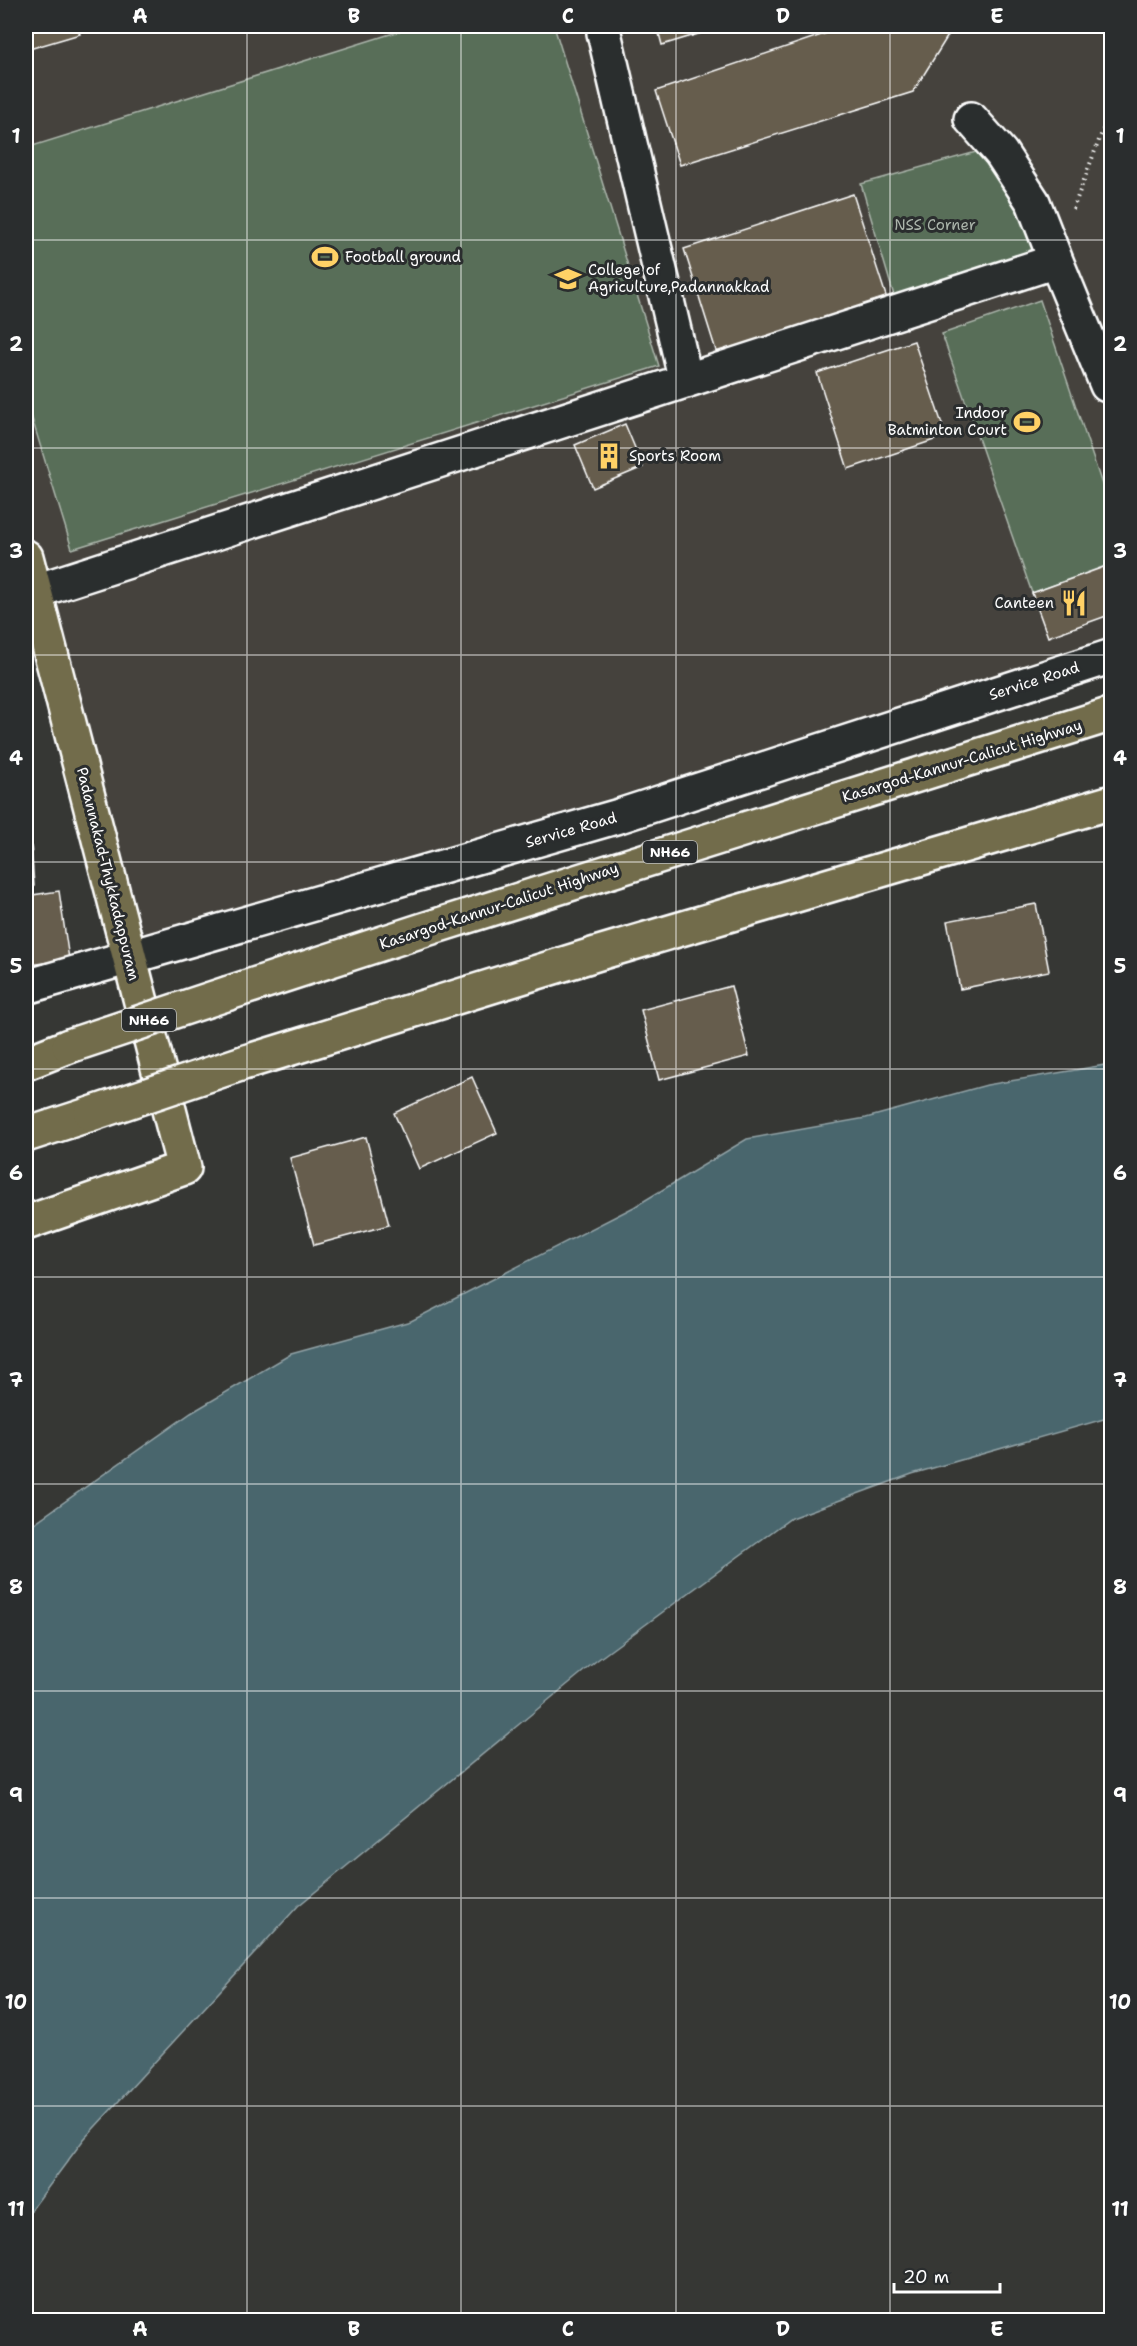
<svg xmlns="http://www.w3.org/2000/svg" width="1137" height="2346" font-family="'Shantell Sans',sans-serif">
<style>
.built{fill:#44423c}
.green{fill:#596e59;stroke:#acb6ac;stroke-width:1.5}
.water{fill:#4a666d;stroke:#92a3a7;stroke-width:1.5}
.building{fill:#665d4e;stroke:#fff;stroke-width:1.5}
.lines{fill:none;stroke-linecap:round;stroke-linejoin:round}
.minor-casing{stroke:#fff;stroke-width:38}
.major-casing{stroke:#fff;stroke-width:38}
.highway-casing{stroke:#fff;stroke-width:38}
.path{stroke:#fff;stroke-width:4;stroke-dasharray:1.5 4.5;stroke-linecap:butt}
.minor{stroke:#2a2d2e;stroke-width:33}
.major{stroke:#726c4b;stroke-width:33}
.highway{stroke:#726c4b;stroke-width:33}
.highway-bridge-casing{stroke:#fff;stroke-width:38;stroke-linecap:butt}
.highway-bridge{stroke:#726c4b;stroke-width:33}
.grid{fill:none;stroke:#fff;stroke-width:1.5;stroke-opacity:0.55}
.labels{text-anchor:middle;stroke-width:6;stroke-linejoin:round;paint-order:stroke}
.shield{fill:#2a2d2e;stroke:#bfc0c0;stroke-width:1.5}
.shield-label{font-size:14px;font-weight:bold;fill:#fff}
.park-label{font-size:15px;fill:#acb6ac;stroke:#2a2d2e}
.poi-label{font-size:15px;fill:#fff;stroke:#2a2d2e;text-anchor:start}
.street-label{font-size:15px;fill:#fff;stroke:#2a2d2e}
.neatline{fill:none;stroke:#fff;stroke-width:2}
.grid-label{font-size:20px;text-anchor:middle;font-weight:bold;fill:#fff}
</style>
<rect width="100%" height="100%" fill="#363734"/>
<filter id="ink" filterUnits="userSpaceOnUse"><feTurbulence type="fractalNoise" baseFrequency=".0167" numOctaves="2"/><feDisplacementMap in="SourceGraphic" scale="12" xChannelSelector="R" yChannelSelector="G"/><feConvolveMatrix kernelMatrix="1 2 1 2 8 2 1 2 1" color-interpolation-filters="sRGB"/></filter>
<g filter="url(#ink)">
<path class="built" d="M 26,26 L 1111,26 L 1111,643 L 146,942 L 26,533 Z"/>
<path class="green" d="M 416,26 L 554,26 L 659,366 L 72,549 L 26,399 L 26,148 Z
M 976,152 L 998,163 L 1042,254 L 895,299 L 861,184 Z
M 1040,300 L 1111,511 L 1111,564 L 1032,593 L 942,334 Z"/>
<path class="water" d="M 1111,1064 L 1111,1417 L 912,1474 L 791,1518 L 596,1661 L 298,1906 L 84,2139 L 26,2217 L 26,1529 L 191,1413 L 291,1354 L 411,1321 L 634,1207 L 747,1139 L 866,1118 L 987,1085 Z"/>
<path class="building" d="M 26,26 L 77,26 L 80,34 L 26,50 Z
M 657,26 L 725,26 L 662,45 Z
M 848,26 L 954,26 L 913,92 L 680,165 L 656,91 Z
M 853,194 L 888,302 L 718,357 L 684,249 Z
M 914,341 L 946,436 L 848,469 L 817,373 Z
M 625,424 L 643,467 L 593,488 L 575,445 Z
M 1112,564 L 1112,614 L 1048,637 L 1032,593 Z
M 26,843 L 31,843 L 34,886 L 26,886 Z
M 59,891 L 69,959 L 30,965 L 26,935 L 26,896 Z
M 1036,904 L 1049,971 L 960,989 L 947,921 Z
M 731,986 L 749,1056 L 659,1080 L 641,1010 Z
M 472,1077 L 497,1133 L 419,1169 L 394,1113 Z
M 366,1137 L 389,1225 L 314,1245 L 290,1158 Z"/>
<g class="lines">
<g class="minor-casing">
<path id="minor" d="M 604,33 L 686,381
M 971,119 L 1001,153 L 1033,202 L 1056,261
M 36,591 L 1056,261 L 1107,385 L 1112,384
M 26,987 L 619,816 L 1112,656"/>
</g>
<g class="major-casing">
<path id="major" d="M 26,557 L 184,1168 L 26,1223"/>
</g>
<g class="highway-casing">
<path id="highway" d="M 229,993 L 423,930 L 1112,714
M 246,1062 L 599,953 L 1112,802
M 26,1063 L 69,1046
M 26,1135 L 91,1114"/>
</g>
<path class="path" d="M 1073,209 L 1112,106"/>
<use href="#minor" class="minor"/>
<use href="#major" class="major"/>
<use href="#highway" class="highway"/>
<g class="highway-bridge-casing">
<path id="highway-bridge" d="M 69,1046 L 229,993
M 91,1114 L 246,1062"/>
</g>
<use href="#highway-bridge" class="highway-bridge"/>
</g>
</g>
<path class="grid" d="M 247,26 L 247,2320M 461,26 L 461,2320M 676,26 L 676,2320M 890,26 L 890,2320M 26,240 L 1112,240M 26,448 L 1112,448M 26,655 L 1112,655M 26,862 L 1112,862M 26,1069 L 1112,1069M 26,1277 L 1112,1277M 26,1484 L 1112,1484M 26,1691 L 1112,1691M 26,1898 L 1112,1898M 26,2106 L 1112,2106"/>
<defs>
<g id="stadium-bare" transform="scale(2.07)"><path d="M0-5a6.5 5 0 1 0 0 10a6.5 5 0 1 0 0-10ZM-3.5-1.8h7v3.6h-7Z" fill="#ffd166" stroke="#2a2d2e" stroke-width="2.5" paint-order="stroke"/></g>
<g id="university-bare" transform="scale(2.07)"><path d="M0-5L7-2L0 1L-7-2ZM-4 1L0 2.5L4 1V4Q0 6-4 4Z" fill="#ffd166" stroke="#2a2d2e" stroke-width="2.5" paint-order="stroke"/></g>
<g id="building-bare" transform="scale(2.07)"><path d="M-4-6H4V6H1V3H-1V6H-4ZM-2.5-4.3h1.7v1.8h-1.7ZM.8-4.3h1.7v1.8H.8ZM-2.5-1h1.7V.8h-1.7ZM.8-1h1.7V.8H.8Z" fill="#ffd166" stroke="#2a2d2e" stroke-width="2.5" paint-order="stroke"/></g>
<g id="restaurant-bare" transform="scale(2.07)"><path d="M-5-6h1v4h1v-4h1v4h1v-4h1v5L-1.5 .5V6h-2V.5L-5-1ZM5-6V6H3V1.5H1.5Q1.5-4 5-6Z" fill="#ffd166" stroke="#2a2d2e" stroke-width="2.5" paint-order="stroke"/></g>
</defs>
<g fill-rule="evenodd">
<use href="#stadium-bare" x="325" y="257"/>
<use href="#university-bare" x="568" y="279"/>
<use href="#stadium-bare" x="1027" y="422"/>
<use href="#building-bare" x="609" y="456"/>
<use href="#restaurant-bare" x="1074" y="603"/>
</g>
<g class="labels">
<g class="shield">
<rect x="643" y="841" width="54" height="22" rx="4.5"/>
<rect x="122" y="1009" width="54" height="22" rx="4.5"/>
</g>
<g class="shield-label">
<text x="670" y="857">NH66</text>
<text x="149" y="1025">NH66</text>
</g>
<g class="park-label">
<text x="935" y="230">NSS Corner</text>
</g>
<g class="poi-label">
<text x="345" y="262">Football ground</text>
<text x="588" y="275">College of<tspan x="588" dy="17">Agriculture,Padannakkad</tspan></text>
<text x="1007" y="418" text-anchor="end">Indoor<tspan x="1007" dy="17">Batminton Court</tspan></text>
<text x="629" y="461">Sports Room</text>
<text x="1054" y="608" text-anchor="end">Canteen</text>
</g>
<g class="street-label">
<text transform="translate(1034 681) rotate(-18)" y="5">Service Road</text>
<text transform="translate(962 761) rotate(-17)" y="5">Kasargod-Kannur-Calicut Highway</text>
<text transform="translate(571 830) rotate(-16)" y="5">Service Road</text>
<text transform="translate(108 874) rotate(76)" y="5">Padannakad-Thykkadappuram</text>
<text transform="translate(499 906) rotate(-18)" y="5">Kasargod-Kannur-Calicut Highway</text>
</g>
</g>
<rect width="1137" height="2346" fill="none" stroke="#2a2d2e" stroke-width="66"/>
<path d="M894 2283v9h106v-9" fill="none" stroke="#ffffff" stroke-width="3"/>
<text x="903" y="2283" font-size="18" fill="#ffffff" stroke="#2a2d2e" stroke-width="4.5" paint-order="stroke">20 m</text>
<rect x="33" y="33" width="1071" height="2280" class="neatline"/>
<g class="grid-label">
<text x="140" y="23">A</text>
<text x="354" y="23">B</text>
<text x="568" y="23">C</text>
<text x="783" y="23">D</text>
<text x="997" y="23">E</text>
<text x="16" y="143">1</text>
<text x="1120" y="143">1</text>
<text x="16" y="351">2</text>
<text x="1120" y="351">2</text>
<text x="16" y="558">3</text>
<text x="1120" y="558">3</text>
<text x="16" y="765">4</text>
<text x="1120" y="765">4</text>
<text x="16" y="973">5</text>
<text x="1120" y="973">5</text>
<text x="16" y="1180">6</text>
<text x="1120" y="1180">6</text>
<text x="16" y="1387">7</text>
<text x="1120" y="1387">7</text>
<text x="16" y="1594">8</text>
<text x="1120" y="1594">8</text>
<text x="16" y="1802">9</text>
<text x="1120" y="1802">9</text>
<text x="16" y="2009">10</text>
<text x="1120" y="2009">10</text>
<text x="16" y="2216">11</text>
<text x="1120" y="2216">11</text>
<text x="140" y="2336">A</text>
<text x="354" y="2336">B</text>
<text x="568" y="2336">C</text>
<text x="783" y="2336">D</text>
<text x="997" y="2336">E</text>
</g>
</svg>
